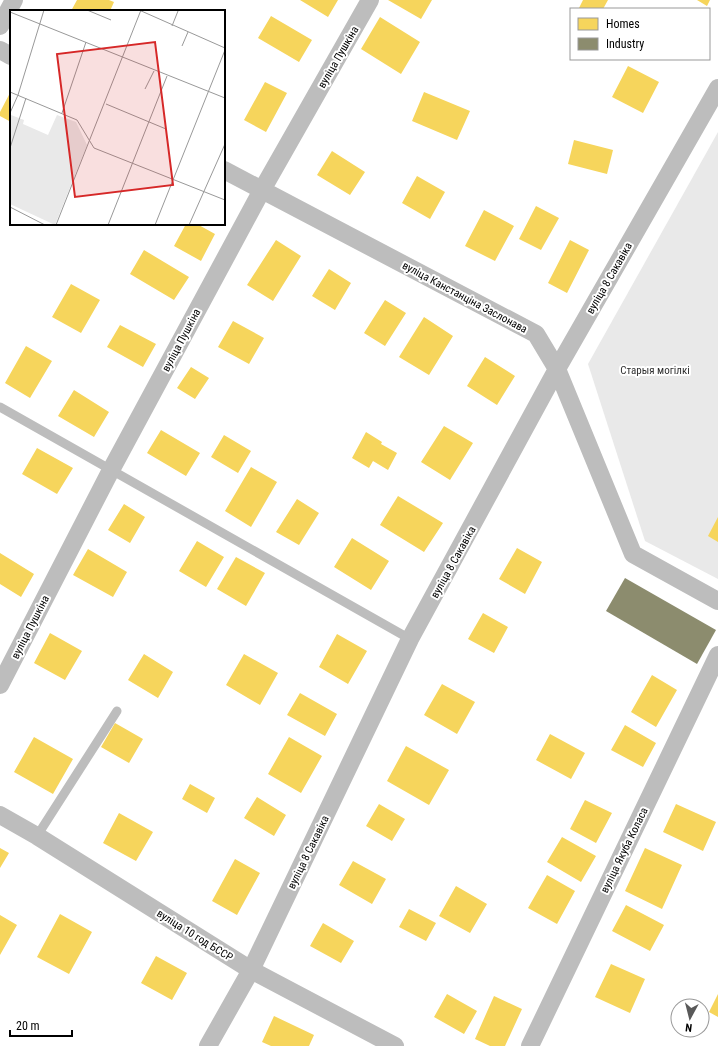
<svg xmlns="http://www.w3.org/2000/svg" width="718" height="1046" font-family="'Roboto Condensed',sans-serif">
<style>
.green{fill:#e9e9e9}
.homes{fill:#f6d55c}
.industry{fill:#8c8c6e}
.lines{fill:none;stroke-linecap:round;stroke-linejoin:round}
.lane{stroke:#bdbdbd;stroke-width:9}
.street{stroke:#bdbdbd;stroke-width:18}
.labels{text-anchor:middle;stroke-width:4;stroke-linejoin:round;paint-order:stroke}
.street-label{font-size:11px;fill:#000;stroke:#fff}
.park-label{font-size:11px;fill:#2e2e2e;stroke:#fff}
.inset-road{fill:none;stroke:#999;stroke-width:1}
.view{fill:#d62828;fill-opacity:0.15;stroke:#d62828;stroke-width:2}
.inset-edge{fill:none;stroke:#000;stroke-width:2}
</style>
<rect width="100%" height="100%" fill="#fff"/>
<path class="green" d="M 718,132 L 718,579 L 645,541 L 588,364 Z"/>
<path class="homes" d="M 77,0 L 109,0 L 114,2 L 110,11 L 71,11 Z
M 300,0 L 338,0 L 328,17 Z
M 388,0 L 432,0 L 421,19 Z
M 583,0 L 608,0 L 603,9 L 581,9 L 579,8 Z
M 697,0 L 710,0 L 707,6 Z
M 271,16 L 312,40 L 299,62 L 258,38 Z
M 380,17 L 420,42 L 401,74 L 361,49 Z
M 628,66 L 659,82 L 643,113 L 612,97 Z
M 265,82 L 287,93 L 266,132 L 244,120 Z
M 11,91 L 11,122 L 0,116 L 0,112 Z
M 424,92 L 470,111 L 457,140 L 412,121 Z
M 574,140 L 613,150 L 607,174 L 568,164 Z
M 332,151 L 365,172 L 350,195 L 317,175 Z
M 417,176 L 445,192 L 430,219 L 402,203 Z
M 536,206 L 559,218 L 541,250 L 519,239 Z
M 484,210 L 514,226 L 495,261 L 465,246 Z
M 186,224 L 197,224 L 215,234 L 201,261 L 174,246 Z
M 276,240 L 301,256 L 273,301 L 247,285 Z
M 570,240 L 589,250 L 567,293 L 548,283 Z
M 144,250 L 189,277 L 174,300 L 130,274 Z
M 329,269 L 351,283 L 335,310 L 312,296 Z
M 71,284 L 100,300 L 81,333 L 52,317 Z
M 385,300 L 406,313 L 385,346 L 364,333 Z
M 424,317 L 453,336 L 429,375 L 399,357 Z
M 233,321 L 264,338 L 249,364 L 218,347 Z
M 120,325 L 156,344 L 143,367 L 107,347 Z
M 26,346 L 52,361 L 30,398 L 5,383 Z
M 485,357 L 515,376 L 497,405 L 467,386 Z
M 191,367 L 209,378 L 195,399 L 177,388 Z
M 74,390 L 109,412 L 94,437 L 58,416 Z
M 444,426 L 473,443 L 450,480 L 421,462 Z
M 161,430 L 200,453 L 186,476 L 147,453 Z
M 366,432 L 382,442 L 381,444 L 397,453 L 388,470 L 373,461 L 369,468 L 352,458 Z
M 224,435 L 251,451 L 238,473 L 211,457 Z
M 37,448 L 73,468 L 57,494 L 22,474 Z
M 251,467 L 277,482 L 251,527 L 225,511 Z
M 398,496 L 443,523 L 424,552 L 380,525 Z
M 297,499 L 319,513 L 299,545 L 276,532 Z
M 124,504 L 145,517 L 130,543 L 108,530 Z
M 718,517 L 718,542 L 708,536 Z
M 352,538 L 389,561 L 371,590 L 334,567 Z
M 197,541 L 224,557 L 206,587 L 179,571 Z
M 517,548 L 542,562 L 525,594 L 499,579 Z
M 88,549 L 127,572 L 113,597 L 73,575 Z
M 0,553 L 34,574 L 21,597 L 0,584 Z
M 236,557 L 265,573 L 246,606 L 217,589 Z
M 483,613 L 508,627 L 494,653 L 468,639 Z
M 50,633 L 82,651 L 65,680 L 34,663 Z
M 337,634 L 367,651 L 348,684 L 319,667 Z
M 144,654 L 173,672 L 158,698 L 128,680 Z
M 244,654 L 278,673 L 260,705 L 226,685 Z
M 652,675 L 677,690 L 656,727 L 631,712 Z
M 442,684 L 475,702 L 457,734 L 424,715 Z
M 300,693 L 337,714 L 325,736 L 287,715 Z
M 115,723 L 143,739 L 129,763 L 101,747 Z
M 625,725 L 656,743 L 643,767 L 611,750 Z
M 550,734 L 585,753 L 571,779 L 536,760 Z
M 34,737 L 73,759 L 53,794 L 14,772 Z
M 289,737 L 322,756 L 301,793 L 268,774 Z
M 406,746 L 449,770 L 429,805 L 387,781 Z
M 190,784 L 215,798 L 207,813 L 182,799 Z
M 257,797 L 286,815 L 274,836 L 244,818 Z
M 585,800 L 612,813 L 596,843 L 570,829 Z
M 379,804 L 405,819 L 392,841 L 366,826 Z
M 676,804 L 716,822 L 703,851 L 663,832 Z
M 119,813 L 153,832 L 136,861 L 103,843 Z
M 562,837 L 596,856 L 581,882 L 547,862 Z
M 0,848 L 9,853 L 0,868 Z
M 645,848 L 682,865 L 662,909 L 625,891 Z
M 235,859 L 260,873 L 237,915 L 212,901 Z
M 353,861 L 386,879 L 372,904 L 339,885 Z
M 547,875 L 575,891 L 557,924 L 528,908 Z
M 456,886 L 487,904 L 470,933 L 439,916 Z
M 626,905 L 664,925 L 650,951 L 612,931 Z
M 409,909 L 436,923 L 426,941 L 399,927 Z
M 60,914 L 92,932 L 69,974 L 37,957 Z
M 0,915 L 17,925 L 0,955 Z
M 323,923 L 354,941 L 341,963 L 310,946 Z
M 156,956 L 187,973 L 172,1000 L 141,983 Z
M 611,964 L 645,979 L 630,1013 L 595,997 Z
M 447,994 L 477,1011 L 464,1034 L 434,1017 Z
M 718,994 L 718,1017 L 709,1012 Z
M 494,996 L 522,1009 L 505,1046 L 490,1046 L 475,1039 Z
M 274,1016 L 314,1035 L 309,1046 L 271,1046 L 262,1042 Z"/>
<path class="industry" d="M 625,578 L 716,630 L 697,664 L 606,611 Z"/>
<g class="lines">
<path class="lane" d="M 0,407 L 410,639
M 37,836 L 117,711"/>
<path class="street" d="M 0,26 L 14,0
M 0,50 L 11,56
M 224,170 L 536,334 L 557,369 L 633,554 L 718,601
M 0,685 L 111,470 L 262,190 L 370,0
M 0,815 L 37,836 L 251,970 L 395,1046
M 208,1046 L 251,970 L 410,639 L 557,369 L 718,88
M 530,1046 L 718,655"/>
</g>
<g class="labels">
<g class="street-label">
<text transform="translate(338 57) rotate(-60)" y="4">вуліца Пушкіна</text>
<text transform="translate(609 278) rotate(-60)" y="4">вуліца 8 Сакавіка</text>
<text transform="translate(465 297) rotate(28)" y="4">вуліца Канстанціна Заслонава</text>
<text transform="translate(181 340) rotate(-62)" y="4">вуліца Пушкіна</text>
<text transform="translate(453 562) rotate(-61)" y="4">вуліца 8 Сакавіка</text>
<text transform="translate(30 627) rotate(-63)" y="4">вуліца Пушкіна</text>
<text transform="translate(624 850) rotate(-64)" y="4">вуліца Якуба Коласа</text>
<text transform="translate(308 852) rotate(-64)" y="4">вуліца 8 Сакавіка</text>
<text transform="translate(195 935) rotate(32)" y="4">вуліца 10 год БССР</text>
</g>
<g class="park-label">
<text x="655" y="374">Старыя могілкі</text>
</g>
</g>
<g transform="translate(10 10)">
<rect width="215" height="215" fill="#fff"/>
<path d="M 1,105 L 14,110 L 13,114 L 38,125 L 47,105 L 66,112 L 77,135 L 45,215 L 0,194 Z" fill="#e9e9e9"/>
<path class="inset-road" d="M 77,0 L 101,10M 129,0 L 215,38M 0,2 L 215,88M 162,16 L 168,1M 172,36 L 178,22M 135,79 L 144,61M 0,82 L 67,110 L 84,138 L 215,190M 96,94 L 156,119M 0,103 L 8,85 L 34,0M 52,103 L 76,32M 0,138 L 16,88M 0,197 L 35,215M 46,215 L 131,0M 98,215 L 157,66M 145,215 L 215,40M 179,215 L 215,134"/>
<path class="view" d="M 145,32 L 163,175 L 65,187 L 47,44 Z"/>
<rect width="215" height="215" class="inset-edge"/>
</g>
<rect x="570" y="8" width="140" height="52" fill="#ffffff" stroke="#999999"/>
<rect x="578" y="18" width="20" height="12" fill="#f6d55c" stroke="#999999"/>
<text x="606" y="28" font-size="12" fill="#000000">Homes</text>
<rect x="578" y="38" width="20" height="12" fill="#8c8c6e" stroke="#999999"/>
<text x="606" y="48" font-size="12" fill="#000000">Industry</text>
<g transform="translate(690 1018) rotate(187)"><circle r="19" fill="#ffffff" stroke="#999999"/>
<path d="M0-3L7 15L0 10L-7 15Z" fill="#595959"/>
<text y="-6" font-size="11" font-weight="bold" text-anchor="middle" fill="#000000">N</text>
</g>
<path d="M10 1030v6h62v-6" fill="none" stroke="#000000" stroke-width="2"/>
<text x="16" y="1030" font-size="12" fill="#000000" stroke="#ffffff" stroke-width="3" paint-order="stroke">20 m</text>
</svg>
